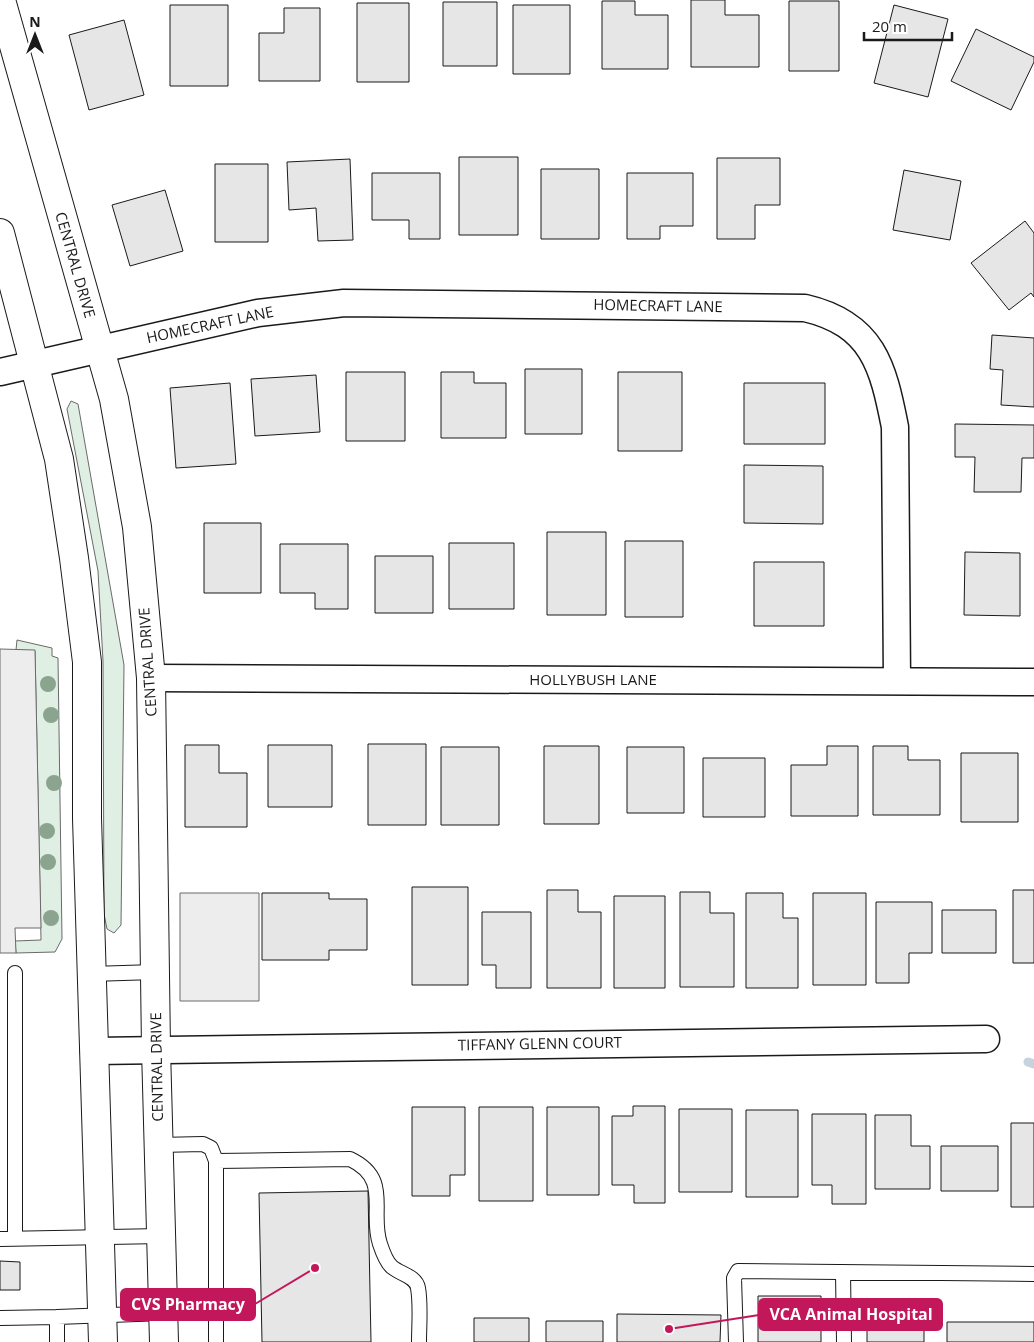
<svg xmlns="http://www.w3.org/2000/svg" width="1034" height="1342" font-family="'Open Sans',sans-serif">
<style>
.green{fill:#e0efe3;stroke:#6a6a6a}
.parking{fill:#ededed;stroke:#6a6a6a}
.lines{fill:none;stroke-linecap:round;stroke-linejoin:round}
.stream{stroke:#c6d2dc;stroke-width:9}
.building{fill:#e6e6e6;stroke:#1a1a1a}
.service-casing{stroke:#1a1a1a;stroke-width:16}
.minor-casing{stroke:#1a1a1a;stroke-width:29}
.secondary-casing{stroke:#1a1a1a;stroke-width:30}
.service{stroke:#fff;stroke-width:14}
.minor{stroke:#fff;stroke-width:26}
.secondary{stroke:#fff;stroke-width:28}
.tree{fill:#8aa48f}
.labels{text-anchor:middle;stroke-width:4;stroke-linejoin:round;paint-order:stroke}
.street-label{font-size:15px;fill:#1a1a1a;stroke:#fff}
.leader{fill:none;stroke:#c2185b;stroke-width:2}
.callout-dot{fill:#c2185b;stroke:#fff;stroke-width:2}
.callout{fill:#c2185b;stroke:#c2185b;stroke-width:2}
.callout-label{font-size:16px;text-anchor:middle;font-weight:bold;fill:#fff}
</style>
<rect width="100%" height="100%" fill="#fff"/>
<path class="green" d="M 71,401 L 78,404 L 124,665 L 121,925 L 114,933 L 107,929 L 104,914 L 103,661 L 98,571 L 67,409 Z
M 17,640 L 52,648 L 52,656 L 58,658 L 62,939 L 55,952 L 16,953 L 15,941 L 41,940 L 35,651 L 16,650 Z"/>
<path class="parking" d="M 0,649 L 35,650 L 41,928 L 15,928 L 16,953 L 0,953 Z
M 180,893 L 259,893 L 259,1001 L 180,1001 Z"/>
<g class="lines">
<path class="stream" d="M 1028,1062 L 1034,1064"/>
</g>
<path class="building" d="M 691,0 L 725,0 L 725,15 L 759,15 L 759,67 L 691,67 Z
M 602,1 L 635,1 L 635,15 L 668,15 L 668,69 L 602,69 Z
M 789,1 L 839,1 L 839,71 L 789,71 Z
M 443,2 L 497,2 L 497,66 L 443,66 Z
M 357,3 L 409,3 L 409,82 L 357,82 Z
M 170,5 L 228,5 L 228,86 L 170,86 Z
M 513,5 L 570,5 L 570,74 L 513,74 Z
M 894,5 L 948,19 L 928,97 L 874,83 Z
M 284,8 L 320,8 L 320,81 L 259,81 L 259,33 L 284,33 Z
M 124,20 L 144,95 L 89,110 L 69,35 Z
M 976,29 L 1034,57 L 1034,62 L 1011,110 L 951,81 Z
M 459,157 L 518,157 L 518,235 L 459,235 Z
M 717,158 L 780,158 L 780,205 L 755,205 L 755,239 L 717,239 Z
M 350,159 L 353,240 L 318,241 L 316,208 L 289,210 L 287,162 Z
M 215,164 L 268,164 L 268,242 L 215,242 Z
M 541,169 L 599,169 L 599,239 L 541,239 Z
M 904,170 L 961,181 L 950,240 L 893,230 Z
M 372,173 L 440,173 L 440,239 L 409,239 L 409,220 L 372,220 Z
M 627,173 L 693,173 L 693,226 L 660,226 L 660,239 L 627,239 Z
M 165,190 L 183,251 L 130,266 L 112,205 Z
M 1025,221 L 1034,233 L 1034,297 L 1031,293 L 1009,310 L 971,263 Z
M 992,335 L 1034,338 L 1034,407 L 1001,405 L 1003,370 L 990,369 Z
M 525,369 L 582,369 L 582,434 L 525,434 Z
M 346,372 L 405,372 L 405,441 L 346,441 Z
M 441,372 L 474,372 L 474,383 L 506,383 L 506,438 L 441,438 Z
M 618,372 L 682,372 L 682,451 L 618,451 Z
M 316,375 L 320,432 L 255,436 L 251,379 Z
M 230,383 L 236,464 L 176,468 L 170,388 Z
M 744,383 L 825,383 L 825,444 L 744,444 Z
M 955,424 L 1034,425 L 1034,458 L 1022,458 L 1021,492 L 974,492 L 975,457 L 955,457 Z
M 744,465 L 823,466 L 823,524 L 744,523 Z
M 204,523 L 261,523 L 261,593 L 204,593 Z
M 547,532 L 606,532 L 606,615 L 547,615 Z
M 625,541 L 683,541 L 683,617 L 625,617 Z
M 449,543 L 514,543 L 514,609 L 449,609 Z
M 280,544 L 348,544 L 348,609 L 315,609 L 315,593 L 280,593 Z
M 965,552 L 1020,553 L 1020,616 L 964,615 Z
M 375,556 L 433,556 L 433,613 L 375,613 Z
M 754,562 L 824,562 L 824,626 L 754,626 Z
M 368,744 L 426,744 L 426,825 L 368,825 Z
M 185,745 L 219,745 L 219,773 L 247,773 L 247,827 L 185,827 Z
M 268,745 L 332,745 L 332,807 L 268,807 Z
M 544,746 L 599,746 L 599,824 L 544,824 Z
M 827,746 L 858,746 L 858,816 L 791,816 L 791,765 L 827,765 Z
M 873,746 L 908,746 L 908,760 L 940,760 L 940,815 L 873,815 Z
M 441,747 L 499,747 L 499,825 L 441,825 Z
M 627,747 L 684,747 L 684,813 L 627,813 Z
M 961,753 L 1018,753 L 1018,822 L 961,822 Z
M 703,758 L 765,758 L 765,817 L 703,817 Z
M 412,887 L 468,887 L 468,985 L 412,985 Z
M 547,890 L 578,890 L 578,912 L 601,912 L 601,988 L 547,988 Z
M 1013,890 L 1034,890 L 1034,963 L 1013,963 Z
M 680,892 L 710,892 L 710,913 L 734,913 L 734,987 L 680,987 Z
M 262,893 L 329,893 L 329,899 L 367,899 L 367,950 L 329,950 L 329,960 L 262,960 Z
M 746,893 L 783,893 L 783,918 L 798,918 L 798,988 L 746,988 Z
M 813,893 L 866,893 L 866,985 L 813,985 Z
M 614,896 L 665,896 L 665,988 L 614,988 Z
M 876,902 L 932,902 L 932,953 L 909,953 L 909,983 L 876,983 Z
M 942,910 L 996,910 L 996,953 L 942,953 Z
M 482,912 L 531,912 L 531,988 L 496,988 L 496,965 L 482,965 Z
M 633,1106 L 665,1106 L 665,1203 L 634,1203 L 634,1185 L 612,1185 L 612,1116 L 633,1116 Z
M 412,1107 L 465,1107 L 465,1175 L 450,1175 L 450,1196 L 412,1196 Z
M 479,1107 L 533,1107 L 533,1201 L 479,1201 Z
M 547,1107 L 599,1107 L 599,1195 L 547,1195 Z
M 679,1109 L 732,1109 L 732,1192 L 679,1192 Z
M 746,1110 L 798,1110 L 798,1197 L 746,1197 Z
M 812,1114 L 866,1114 L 866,1204 L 832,1204 L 832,1185 L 812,1185 Z
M 875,1115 L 911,1115 L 911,1146 L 930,1146 L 930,1189 L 875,1189 Z
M 1011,1123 L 1034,1123 L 1034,1207 L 1011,1207 Z
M 941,1146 L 998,1146 L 998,1191 L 941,1191 Z
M 368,1191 L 371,1342 L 262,1342 L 259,1193 Z
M 0,1261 L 20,1262 L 20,1290 L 0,1290 Z
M 758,1296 L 821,1296 L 821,1342 L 758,1342 Z
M 896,1310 L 924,1310 L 924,1342 L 867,1342 L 867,1329 L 896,1329 Z
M 617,1314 L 721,1315 L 720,1342 L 617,1342 Z
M 474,1318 L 529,1318 L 529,1342 L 474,1342 Z
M 546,1321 L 603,1321 L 603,1342 L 546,1342 Z
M 947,1322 L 1034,1322 L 1034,1342 L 947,1342 Z"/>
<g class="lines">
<g class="service-casing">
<path id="service" d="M 15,973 L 15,1238
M 91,974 L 155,972
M 159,1145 L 203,1144 L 211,1148 L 216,1161 L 216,1342
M 216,1161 L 350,1159 C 392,1179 369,1211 380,1244 C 382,1250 387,1263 392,1267 C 400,1274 416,1276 418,1288 C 421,1305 419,1325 419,1342
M 0,1239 L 162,1236
M 843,1272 L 844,1342
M 0,1318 L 57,1317
M 57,1342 L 57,1317 L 164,1313
M 736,1342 L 734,1278 L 738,1271 L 1034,1274"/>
</g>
<g class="minor-casing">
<path id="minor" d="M 0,372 L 258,313 L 344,303 L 805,308 C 873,324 883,366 895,427 L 897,680
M 151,678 L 1034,682
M 94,1051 L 986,1039"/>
</g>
<g class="secondary-casing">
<path id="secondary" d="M 1,0 L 114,399 L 137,527 L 151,678 L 156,1049 L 164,1342
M 0,233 L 59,459 L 74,558 L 87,662 L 87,818 L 103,1342"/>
</g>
<use href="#service" class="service"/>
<use href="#minor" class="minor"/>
<use href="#secondary" class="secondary"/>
</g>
<g class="tree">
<circle cx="48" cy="684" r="8"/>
<circle cx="51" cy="715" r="8"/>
<circle cx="54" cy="783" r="8"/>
<circle cx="47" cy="831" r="8"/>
<circle cx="48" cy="862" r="8"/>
<circle cx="51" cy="918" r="8"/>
</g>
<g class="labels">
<g class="street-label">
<text transform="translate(75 265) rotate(74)" y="5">CENTRAL DRIVE</text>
<text transform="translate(658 306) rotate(1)" y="5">HOMECRAFT LANE</text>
<text transform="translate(210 325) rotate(-12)" y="5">HOMECRAFT LANE</text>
<text transform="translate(148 662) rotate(-94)" y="5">CENTRAL DRIVE</text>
<text x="593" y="685">HOLLYBUSH LANE</text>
<text transform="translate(540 1044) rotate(-1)" y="5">TIFFANY GLENN COURT</text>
<text transform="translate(157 1067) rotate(-91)" y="5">CENTRAL DRIVE</text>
</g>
</g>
<path class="leader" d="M315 1268L255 1304M669 1329L759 1315"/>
<g class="callout-dot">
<circle cx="315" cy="1268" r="5"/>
<circle cx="669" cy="1329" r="5"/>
</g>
<g class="callout">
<rect x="121" y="1289" width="134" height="31" rx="5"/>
<rect x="759" y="1299" width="183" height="31" rx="5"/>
</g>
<g class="callout-label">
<text x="188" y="1310">CVS Pharmacy</text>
<text x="851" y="1320">VCA Animal Hospital</text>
</g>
<g transform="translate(35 35)" stroke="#ffffff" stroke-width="4" paint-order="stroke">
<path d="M0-4L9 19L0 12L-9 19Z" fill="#1a1a1a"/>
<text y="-8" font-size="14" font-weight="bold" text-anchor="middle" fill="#1a1a1a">N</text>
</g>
<path d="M864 32v8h88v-8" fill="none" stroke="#1a1a1a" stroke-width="2.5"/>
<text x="872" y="32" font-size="15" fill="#1a1a1a" stroke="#ffffff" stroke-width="4" paint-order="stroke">20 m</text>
</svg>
